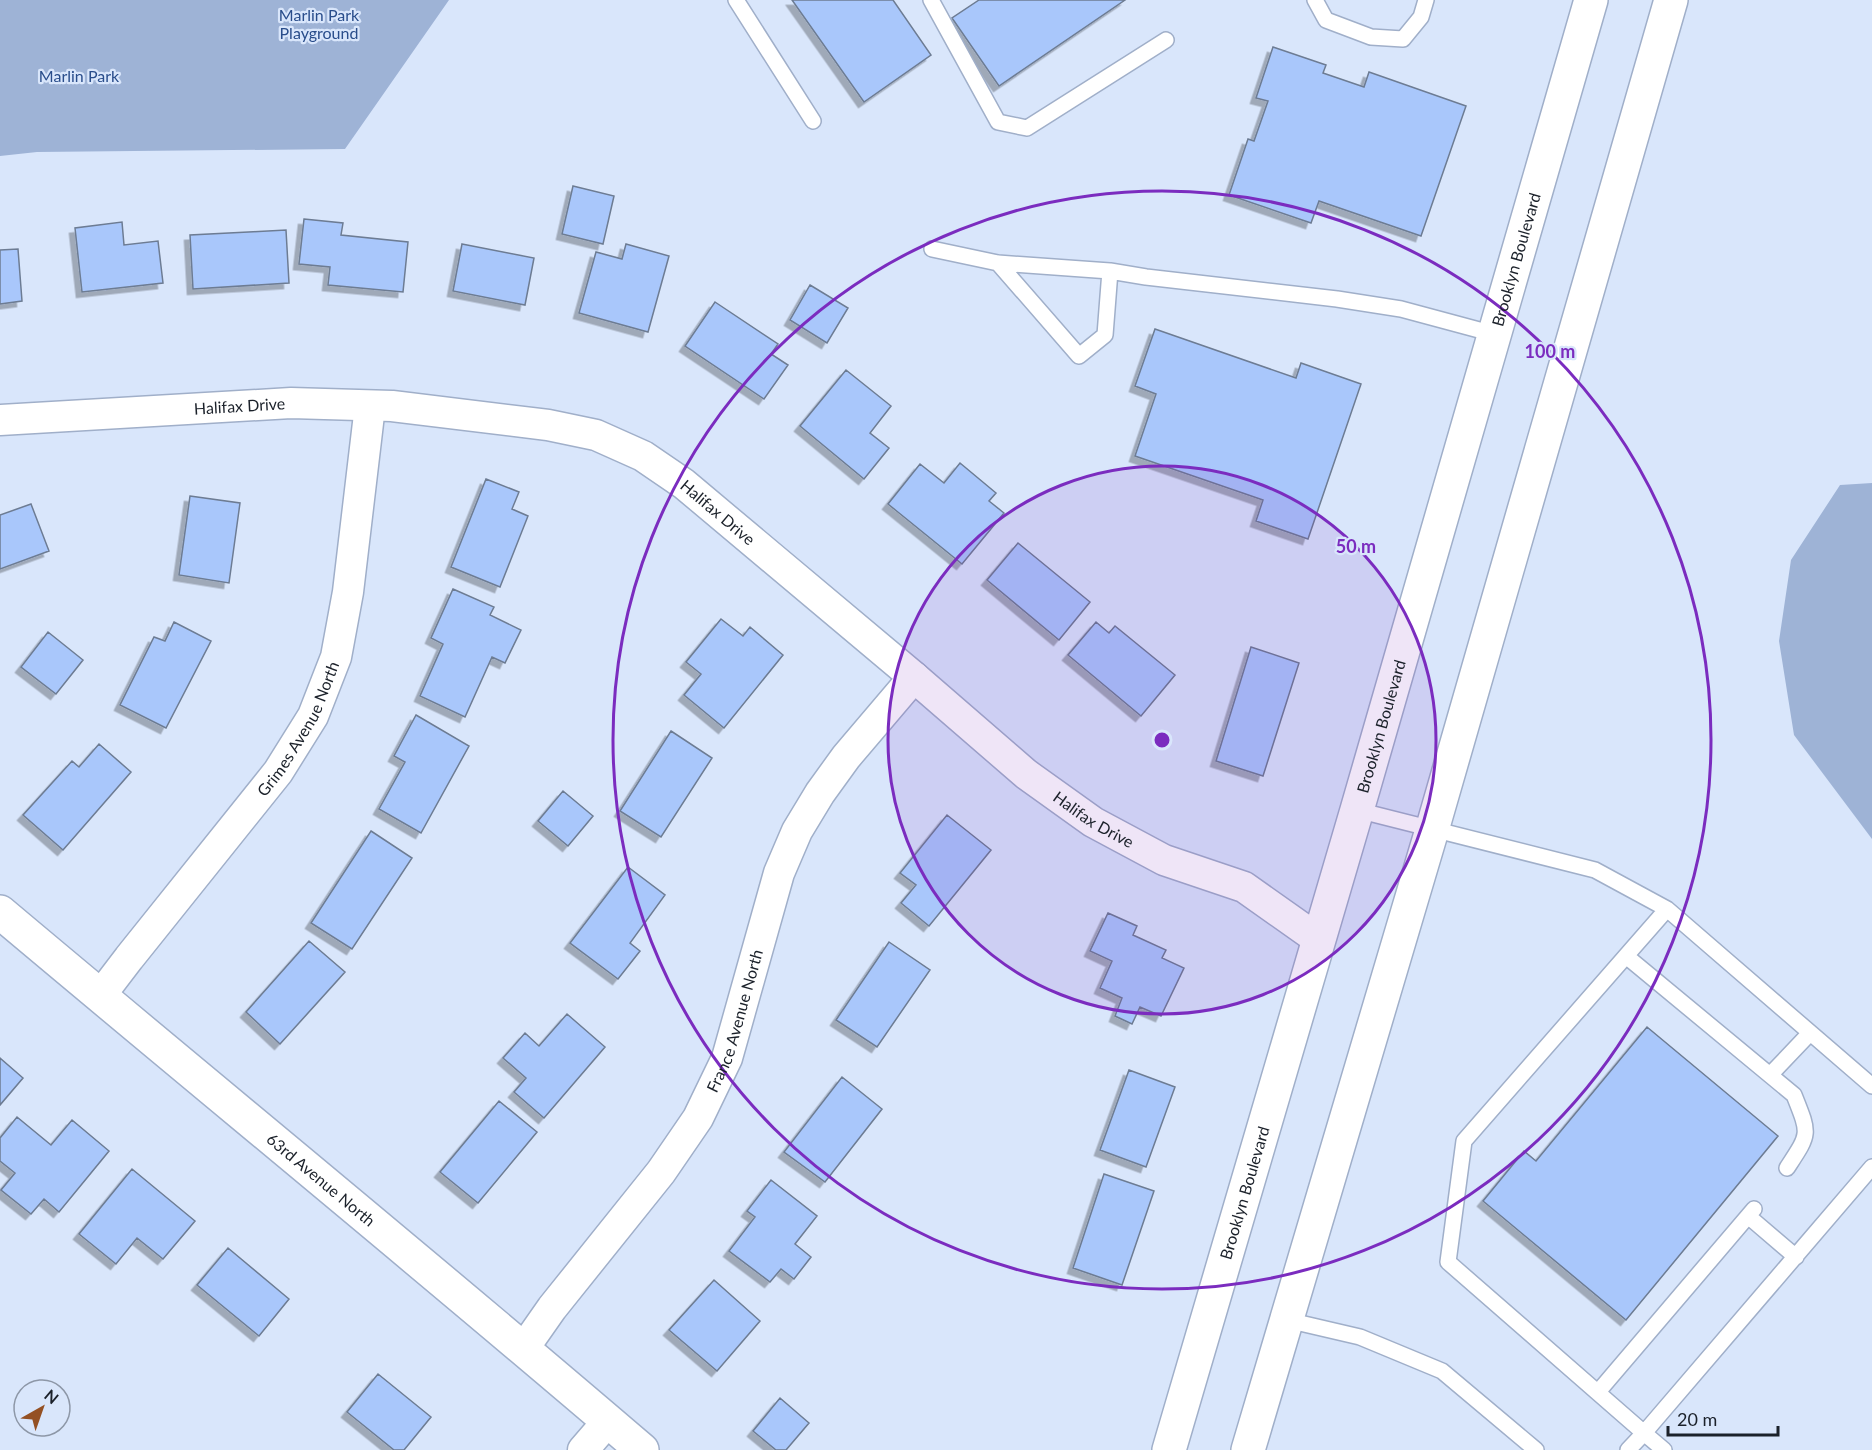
<svg xmlns="http://www.w3.org/2000/svg" width="1872" height="1450" font-family="Lato,sans-serif">
<style>
.park{fill:#9eb3d6}
.building{fill:#a9c7fb;stroke:#6d7c93;stroke-width:1.5;filter:url(#shadow)}
.lines{fill:none;stroke-linecap:round;stroke-linejoin:round}
.lane-casing{stroke:#a0afc9;stroke-width:18}
.street-casing{stroke:#a0afc9;stroke-width:33}
.secondary-casing{stroke:#a0afc9;stroke-width:36}
.lane{stroke:#fff;stroke-width:15}
.street{stroke:#fff;stroke-width:30}
.secondary{stroke:#fff;stroke-width:33}
.ring{fill:none;stroke:#7b2cbf;stroke-width:3}
.labels{text-anchor:middle;stroke-width:4.5;stroke-linejoin:round;paint-order:stroke}
.park-label{font-size:16px;fill:#294d8b;stroke:#d9e6fb}
.street-label{font-size:16px;fill:#1b212a;stroke:#d9e6fb}
.centre{fill:#7b2cbf;stroke:#d9e6fb;stroke-width:3}
.ring-label{font-size:18px;text-anchor:middle;font-weight:bold;fill:#7b2cbf;stroke:#d9e6fb;stroke-width:4.5;stroke-linejoin:round;paint-order:stroke}
</style>
<defs>
<filter id="shadow"><feDropShadow dx="-5.5" dy="5.5" stdDeviation="0" flood-color="#0004"/></filter>
</defs>
<rect width="100%" height="100%" fill="#d9e6fb"/>
<path class="park" d="M 0,0 L 449,0 L 345,149 L 37,152 L 0,156 Z
M 1872,483 L 1872,839 L 1794,735 L 1779,641 L 1791,560 L 1840,485 Z"/>
<path class="building" d="M 792,0 L 893,0 L 931,55 L 864,102 Z
M 979,0 L 1125,0 L 999,86 L 952,18 Z
M 1273,47 L 1326,65 L 1323,73 L 1364,87 L 1369,72 L 1466,106 L 1421,236 L 1319,201 L 1311,223 L 1229,195 L 1248,139 L 1254,141 L 1268,101 L 1256,98 Z
M 573,186 L 614,196 L 603,244 L 562,234 Z
M 304,219 L 343,223 L 341,235 L 408,242 L 403,292 L 328,285 L 330,267 L 299,264 Z
M 122,222 L 124,245 L 158,241 L 163,283 L 82,292 L 75,228 Z
M 286,230 L 289,283 L 193,289 L 190,235 Z
M 462,244 L 534,258 L 525,305 L 453,291 Z
M 626,244 L 669,256 L 648,332 L 579,313 L 596,252 L 622,259 Z
M 18,249 L 22,301 L 0,304 L 0,250 Z
M 810,285 L 848,308 L 827,343 L 790,320 Z
M 715,302 L 778,344 L 771,354 L 788,365 L 764,399 L 685,346 Z
M 1155,329 L 1296,378 L 1301,363 L 1361,384 L 1308,539 L 1256,521 L 1263,500 L 1135,456 L 1156,394 L 1135,386 Z
M 846,370 L 891,406 L 870,433 L 889,448 L 864,479 L 800,426 Z
M 960,463 L 996,493 L 989,501 L 1004,513 L 962,564 L 888,504 L 920,464 L 944,483 Z
M 486,479 L 519,492 L 512,509 L 528,516 L 500,587 L 451,567 Z
M 190,496 L 240,503 L 229,583 L 179,575 Z
M 31,504 L 49,551 L 0,569 L 0,515 Z
M 1018,543 L 1090,602 L 1059,640 L 987,580 Z
M 453,589 L 494,607 L 490,615 L 521,630 L 505,663 L 492,657 L 465,717 L 420,696 L 443,644 L 431,638 Z
M 721,619 L 743,636 L 750,627 L 783,655 L 724,728 L 684,695 L 701,674 L 686,662 Z
M 174,622 L 211,641 L 166,728 L 120,705 L 154,637 L 165,641 Z
M 1096,622 L 1109,633 L 1115,626 L 1175,675 L 1141,716 L 1068,655 Z
M 48,632 L 83,660 L 56,694 L 21,667 Z
M 1251,647 L 1299,663 L 1263,776 L 1216,761 Z
M 416,715 L 469,746 L 421,833 L 379,809 L 405,762 L 394,756 Z
M 671,731 L 712,758 L 661,837 L 620,811 Z
M 99,744 L 131,772 L 63,850 L 23,815 L 72,761 L 79,767 Z
M 563,791 L 593,816 L 568,846 L 538,821 Z
M 947,815 L 991,850 L 929,926 L 901,903 L 916,885 L 900,873 Z
M 371,831 L 412,858 L 352,949 L 311,923 Z
M 628,867 L 665,895 L 630,943 L 640,951 L 618,979 L 570,943 Z
M 1108,913 L 1137,926 L 1133,935 L 1166,950 L 1162,958 L 1184,968 L 1161,1016 L 1140,1007 L 1132,1024 L 1115,1016 L 1122,998 L 1100,988 L 1112,961 L 1090,951 Z
M 309,941 L 345,972 L 280,1044 L 246,1012 Z
M 889,942 L 930,970 L 877,1047 L 836,1020 Z
M 567,1014 L 605,1047 L 544,1118 L 514,1092 L 526,1078 L 503,1058 L 525,1033 L 539,1046 Z
M 1647,1027 L 1778,1136 L 1626,1320 L 1483,1201 L 1524,1151 L 1536,1161 Z
M 0,1058 L 23,1078 L 0,1105 Z
M 1129,1070 L 1175,1087 L 1146,1167 L 1100,1150 Z
M 842,1077 L 882,1109 L 825,1182 L 784,1152 Z
M 499,1101 L 537,1132 L 478,1203 L 440,1172 Z
M 17,1117 L 51,1145 L 72,1120 L 109,1151 L 59,1212 L 44,1199 L 31,1214 L 1,1190 L 15,1173 L 0,1161 L 0,1138 Z
M 132,1169 L 195,1221 L 163,1259 L 137,1238 L 116,1264 L 79,1234 Z
M 1104,1174 L 1154,1191 L 1122,1285 L 1073,1268 Z
M 771,1180 L 817,1216 L 795,1244 L 811,1257 L 794,1279 L 781,1269 L 770,1282 L 729,1251 L 755,1217 L 747,1211 Z
M 228,1248 L 289,1299 L 259,1336 L 197,1285 Z
M 714,1280 L 760,1321 L 717,1371 L 669,1330 Z
M 378,1374 L 431,1417 L 404,1450 L 394,1450 L 347,1412 Z
M 780,1398 L 809,1423 L 786,1450 L 776,1450 L 753,1431 Z"/>
<g class="lines">
<g class="lane-casing">
<path id="lane" d="M 736,0 L 813,121
M 931,0 L 998,122 L 1027,128 L 1166,40
M 1315,0 L 1326,20 L 1371,37 L 1403,39 L 1421,17 L 1426,0
M 932,249 L 998,263 L 1110,271 L 1146,277 L 1337,299 L 1401,309 L 1494,334
M 998,263 L 1079,356 L 1105,335 L 1110,271
M 1357,810 L 1595,870 L 1667,909 L 1872,1086
M 1667,909 L 1464,1141 L 1448,1262 L 1644,1433 L 1872,1167
M 1626,956 L 1794,1095 C 1810,1135 1810,1133 1787,1168
M 1770,1075 L 1810,1033
M 1748,1216 L 1796,1257
M 1287,1320 L 1360,1337 L 1442,1371 L 1536,1450
M 1598,1392 L 1754,1209
M 1628,1450 L 1644,1433 L 1664,1450"/>
</g>
<g class="street-casing">
<g id="street">
<path id="s1" d="M 0,420 L 291,403 L 392,406 L 548,425 L 596,435 L 643,456 L 684,484 L 914,677 L 1026,774 L 1093,822 L 1164,860 L 1244,887 L 1319,940"/>
<path id="s2" d="M 100,996 L 129,958 L 278,772 L 313,716 L 336,657 L 348,592 L 370,406"/>
<path id="s3" d="M 524,1348 L 552,1308 L 661,1172 L 698,1118 L 727,1058 L 779,873 L 797,831 L 820,793 L 846,757 L 914,677"/>
<path d="M 583,1450 L 608,1421"/>
</g>
</g>
<g class="secondary-casing">
<g id="secondary">
<path id="s4" d="M 0,912 C 214,1092 430,1268 642,1450"/>
<path id="s5" d="M 1169,1450 L 1357,810 L 1591,0"/>
<path d="M 1248,1450 L 1432,830 L 1671,0"/>
</g>
</g>
<use href="#lane" class="lane"/>
<use href="#street" class="street"/>
<use href="#secondary" class="secondary"/>
</g>
<circle cx="1162" cy="740" r="274" fill="#7b2cbf" fill-opacity=".12"/>
<g class="ring">
<circle cx="1162" cy="740" r="274"/>
<circle cx="1162" cy="740" r="549"/>
</g>
<g class="labels">
<g class="park-label">
<text x="319" y="21">Marlin Park<tspan x="319" dy="18">Playground</tspan></text>
<text x="79" y="82">Marlin Park</text>
</g>
<g class="street-label">
<text dy="6" stroke="none"><textPath href="#s5" startOffset="1240">Brooklyn Boulevard</textPath></text>
<text dy="6" stroke="none"><textPath href="#s1" startOffset="240">Halifax Drive</textPath></text>
<text dy="6" stroke="none"><textPath href="#s1" startOffset="744">Halifax Drive</textPath></text>
<text dy="6" stroke="none"><textPath href="#s5" startOffset="754">Brooklyn Boulevard</textPath></text>
<text dy="6" stroke="none"><textPath href="#s2" startOffset="334">Grimes Avenue North</textPath></text>
<text dy="6" stroke="none"><textPath href="#s1" startOffset="1230">Halifax Drive</textPath></text>
<text dy="6" stroke="none"><textPath href="#s3" startOffset="393">France Avenue North</textPath></text>
<text dy="6" stroke="none"><textPath href="#s4" startOffset="418">63rd Avenue North</textPath></text>
<text dy="6" stroke="none"><textPath href="#s5" startOffset="268">Brooklyn Boulevard</textPath></text>
</g>
</g>
<circle cx="1162" cy="740" r="9" class="centre"/>
<g class="ring-label">
<text x="1550" y="358">100 m</text>
<text x="1356" y="553">50 m</text>
</g>
<g transform="translate(42 1408) rotate(40)"><circle r="28" fill="#d9e6fb" stroke="#8d97a7" stroke-width="1.5"/>
<path d="M0-4.5L10 22L0 15L-10 22Z" fill="#945023"/>
<text y="-9" font-size="16" font-weight="bold" text-anchor="middle" fill="#1b212a">N</text>
</g>
<path d="M1668 1426v9h110v-9" fill="none" stroke="#1b212a" stroke-width="3"/>
<text x="1677" y="1426" font-size="18" fill="#1b212a" stroke="#d9e6fb" stroke-width="4.5" paint-order="stroke">20 m</text>
</svg>
